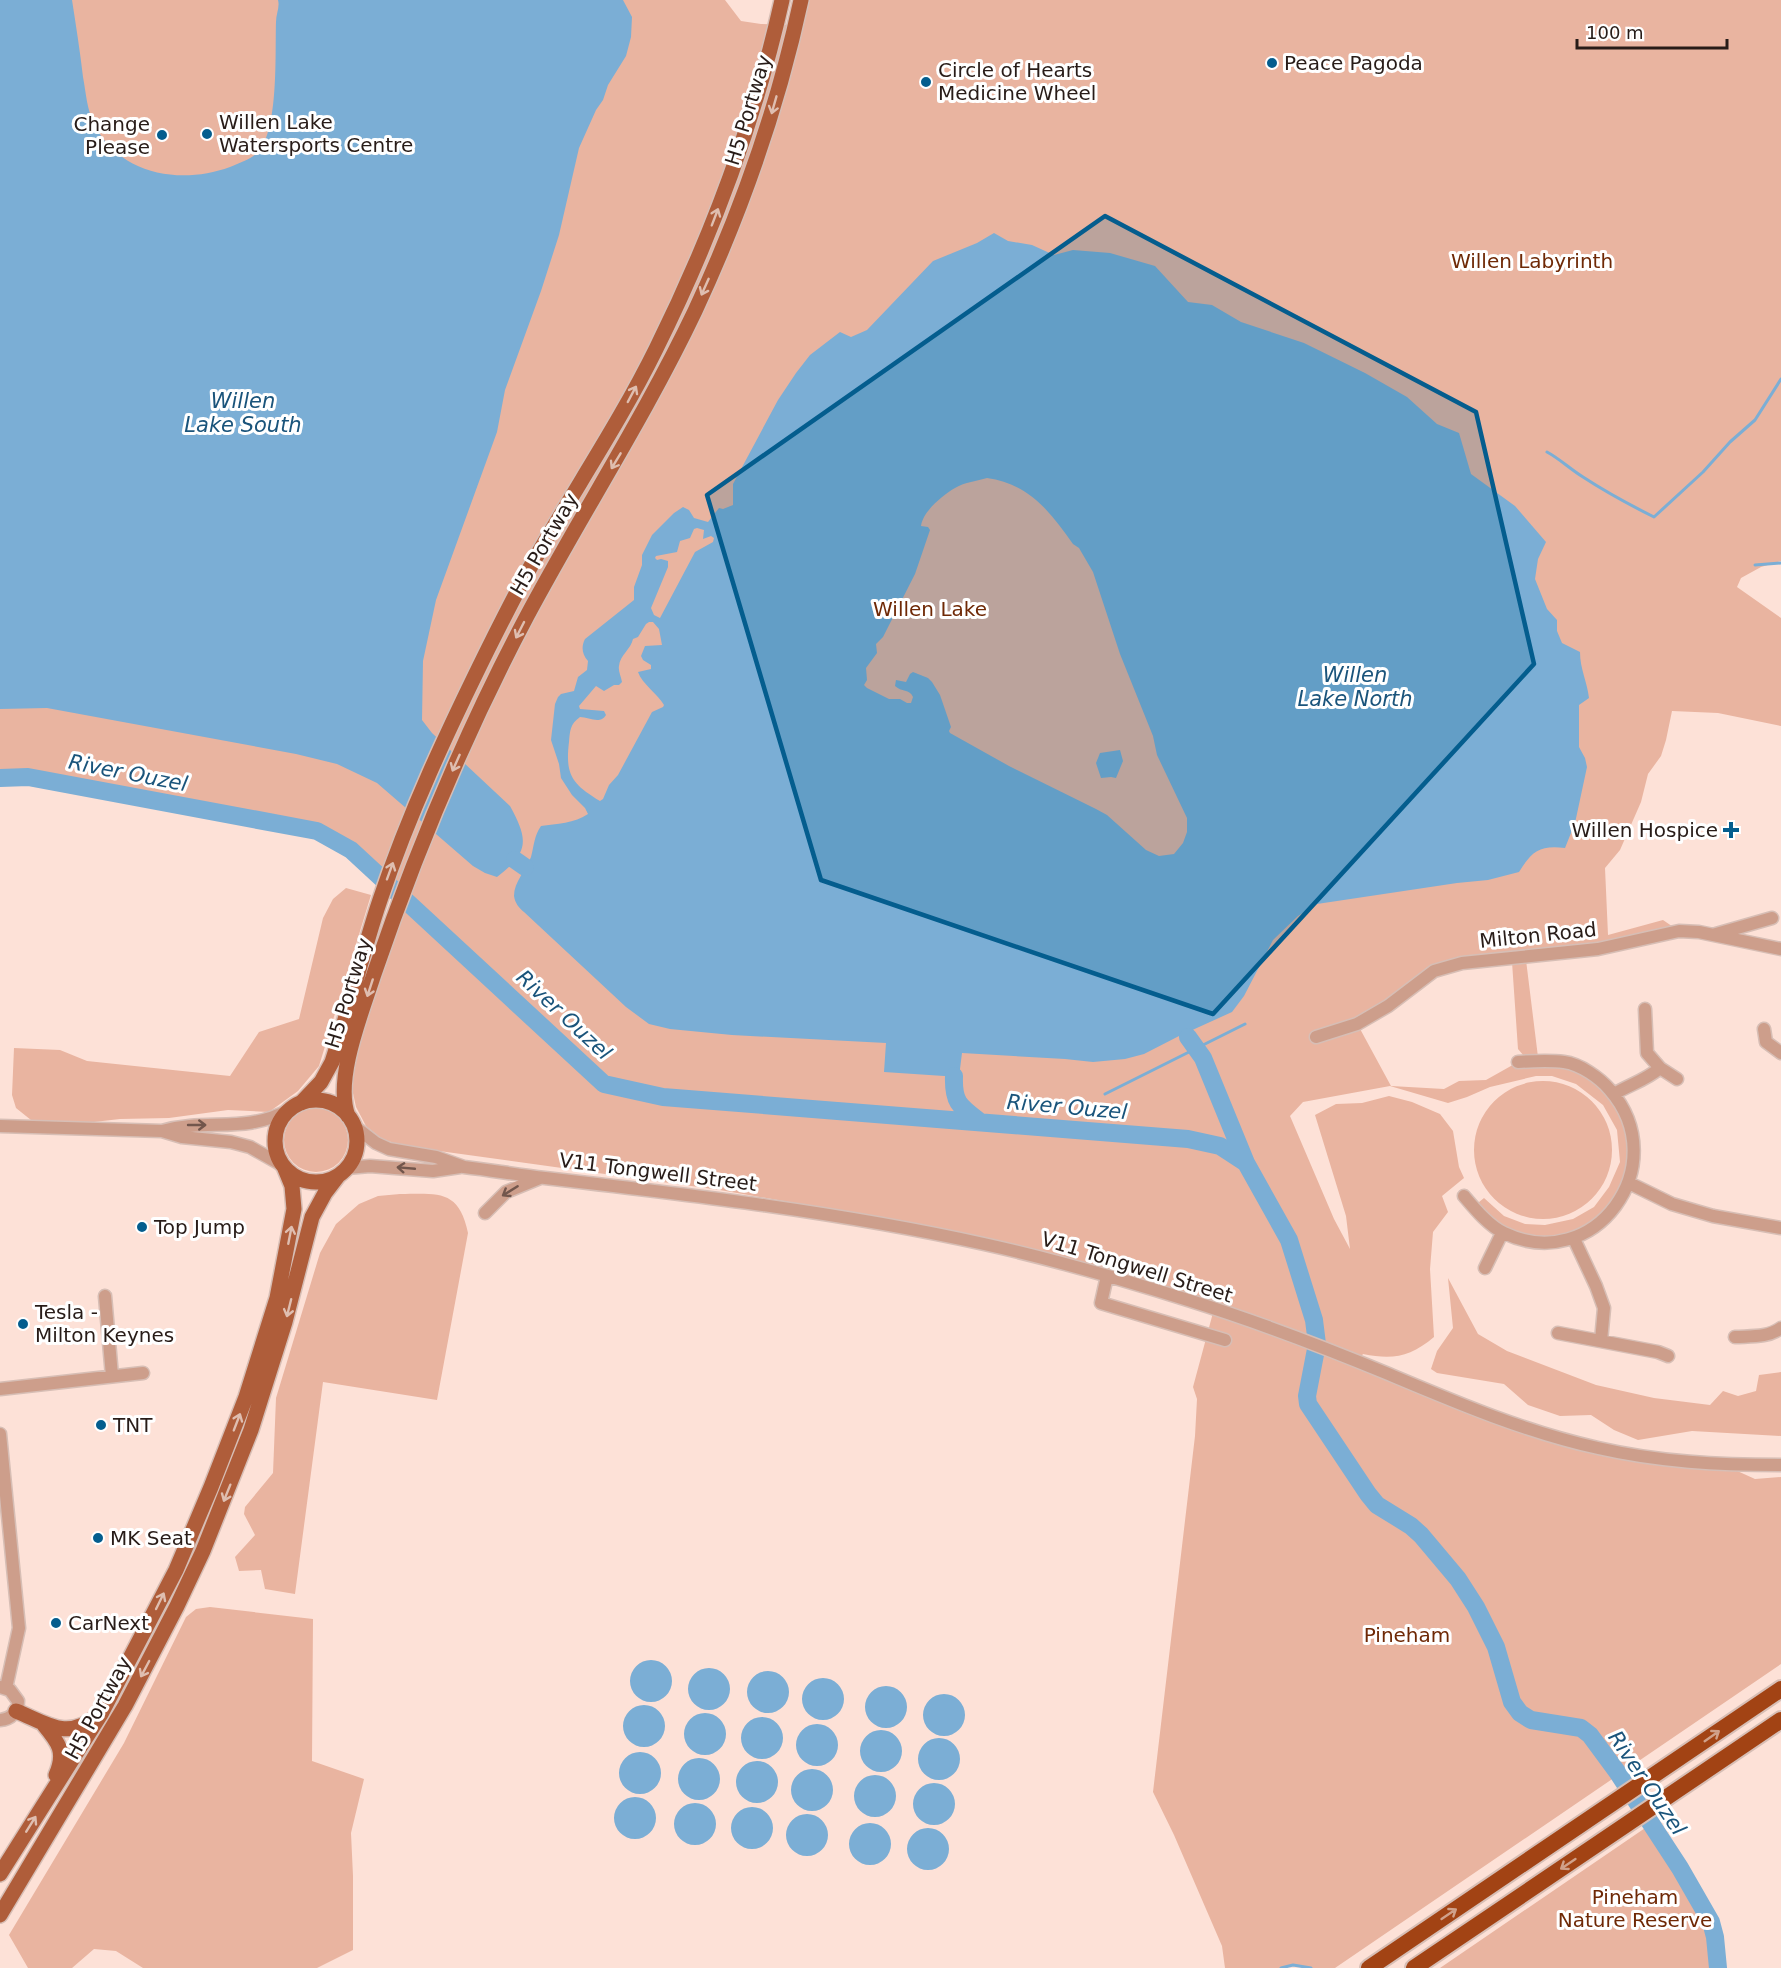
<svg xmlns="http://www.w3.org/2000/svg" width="1781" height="1968" font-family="'DejaVu Sans',sans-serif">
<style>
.green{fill:#e9b4a0}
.water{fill:#7baed5;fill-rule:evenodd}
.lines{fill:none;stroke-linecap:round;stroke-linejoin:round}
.stream{stroke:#7baed5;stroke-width:3}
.river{stroke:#7baed5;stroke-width:18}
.minor-casing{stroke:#d7beb5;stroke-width:15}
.major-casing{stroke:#d7beb5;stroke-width:18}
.highway-casing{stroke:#d7beb5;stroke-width:20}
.minor{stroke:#cd9e8b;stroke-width:12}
.major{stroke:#af5d3a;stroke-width:15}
.highway{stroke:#a24314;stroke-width:16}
.oneway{stroke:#dfbeb0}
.oneway2{stroke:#72564c}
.oneway3{stroke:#d0a18a}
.marked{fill:#045d8e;fill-opacity:0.2;stroke:#045d8e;stroke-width:4.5;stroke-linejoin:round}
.poi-dot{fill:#045d8e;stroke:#fff;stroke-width:2}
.labels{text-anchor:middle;stroke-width:6;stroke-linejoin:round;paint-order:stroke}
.poi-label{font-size:20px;fill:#281c18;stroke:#fff;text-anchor:start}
.street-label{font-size:20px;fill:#281c18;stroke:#fff}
.park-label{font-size:20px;fill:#6f2906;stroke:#fff}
.water-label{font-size:21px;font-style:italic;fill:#1a547b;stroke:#fff}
</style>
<rect width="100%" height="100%" fill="#fde1d7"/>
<path class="green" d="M 0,0 L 725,0 L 741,21 L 761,24 L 795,25 L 801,0 L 1781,0 L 1781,561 L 1761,567 L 1741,578 L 1737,587 L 1781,618 L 1781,726 L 1718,713 L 1672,711 L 1666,740 L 1661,756 L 1648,774 L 1641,802 L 1620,850 L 1605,868 L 1608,935 L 1663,920 L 1679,931 L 1434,971 L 1359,1027 L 1391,1086 L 1444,1089 L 1459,1081 L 1486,1080 L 1518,1062 L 1565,1062 L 1593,1075 L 1629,1121 L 1629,1183 L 1589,1231 L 1524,1240 L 1473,1207 L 1484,1198 L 1504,1216 L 1525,1224 L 1545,1225 L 1573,1219 L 1594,1207 L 1609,1187 L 1620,1162 L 1617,1130 L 1603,1105 L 1576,1084 L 1552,1076 L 1536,1076 L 1490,1087 L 1467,1097 L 1448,1103 L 1390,1086 L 1303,1102 L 1290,1116 L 1334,1219 L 1350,1249 L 1346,1216 L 1315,1115 L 1336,1104 L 1362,1103 L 1389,1096 L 1412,1102 L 1440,1114 L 1453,1131 L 1459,1167 L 1464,1178 L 1442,1196 L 1448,1212 L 1433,1232 L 1430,1269 L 1434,1337 C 1410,1357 1393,1360 1363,1354 L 1358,1361 L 1556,1438 L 1724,1465 L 1755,1479 L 1781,1477 L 1781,1664 L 1335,1968 L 1311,1968 L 1293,1965 L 1281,1968 L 1225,1968 L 1222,1946 L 1174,1835 L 1153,1792 L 1195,1436 L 1197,1399 L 1193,1387 L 1214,1309 L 915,1224 L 720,1190 L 403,1146 L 382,1139 L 366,1126 L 356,1107 L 347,1065 L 402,895 L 351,850 L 317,831 L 28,777 L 0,778 Z
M 346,888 L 371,895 L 319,1066 L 298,1091 L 269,1112 L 228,1110 L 169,1118 L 120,1119 L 85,1123 L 31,1120 L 16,1108 L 12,1095 L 14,1048 L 60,1050 L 87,1061 L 230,1076 L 259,1032 L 299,1019 L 323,918 L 333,899 Z
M 1526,960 L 1538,1057 L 1524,1056 L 1518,1049 L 1512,962 Z
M1474 1150a69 69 0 1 1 138 0a69 69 0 1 1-138 0Z
M284 1140a32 32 0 1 1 64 0a32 32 0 1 1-64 0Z
M 400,1194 C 438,1194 459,1189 468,1233 L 437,1400 L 323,1382 L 295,1594 L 265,1589 L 261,1570 L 239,1571 L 235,1557 L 255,1535 L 244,1514 L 245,1507 L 273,1473 L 276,1398 L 320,1253 L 336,1224 L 359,1204 L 378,1196 Z
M 1448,1278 L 1478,1334 L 1507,1351 L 1596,1385 L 1654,1398 L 1710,1405 L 1723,1391 L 1738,1396 L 1756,1391 L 1759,1375 L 1781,1372 L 1781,1436 L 1692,1431 L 1638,1440 L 1614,1430 L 1591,1415 L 1560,1416 L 1528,1405 L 1504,1384 L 1437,1373 L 1431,1369 L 1437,1351 L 1453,1328 Z
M 210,1607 L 313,1619 L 312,1761 L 364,1779 L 351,1833 L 353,1876 L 353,1950 L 317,1968 L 143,1968 L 116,1951 L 94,1949 L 72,1968 L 28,1968 L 9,1935 L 124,1743 L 186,1617 L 196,1609 Z
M 1651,1824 C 1671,1855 1696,1887 1710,1921 C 1716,1936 1716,1953 1718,1968 L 1440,1968 Z"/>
<path class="water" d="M 0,0 L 72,0 C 76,26 80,51 83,77 C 86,93 87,111 95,126 C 121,175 181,185 230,167 C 239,163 252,159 258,152 C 279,130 275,52 276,22 C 276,14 280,7 278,0 L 623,0 L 632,17 L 631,37 L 626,56 L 608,85 L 603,100 L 596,110 L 579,148 L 559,235 L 541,291 L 505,390 L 497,432 L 436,600 L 423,661 L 422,720 L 432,733 L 510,806 C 528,839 530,852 497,877 L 485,873 L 473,866 L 377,783 L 337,764 L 296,754 L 47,708 L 0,709 Z
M 994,233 L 1008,241 L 1032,245 L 1054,255 L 1073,250 L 1110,253 L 1155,266 L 1188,302 L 1212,305 L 1241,322 L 1304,343 L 1365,373 L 1407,397 L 1437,424 L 1459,433 L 1471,474 L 1515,506 L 1546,542 L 1538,559 L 1535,579 L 1547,609 L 1557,620 L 1557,631 L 1562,643 L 1580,652 C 1580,669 1587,681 1589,698 L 1579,705 L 1579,747 L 1585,758 L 1587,767 L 1575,823 L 1565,848 C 1540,845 1532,851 1519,872 L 1488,880 L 1457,883 L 1317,904 L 1298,916 L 1273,940 L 1244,996 L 1232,1012 L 1188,1032 L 1188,1037 L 1181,1035 L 1144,1054 L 1125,1059 L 1093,1062 L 1065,1059 L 962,1053 L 959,1077 L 884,1072 L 886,1043 L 732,1035 L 670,1029 L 649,1024 L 626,1007 L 524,912 C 519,908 515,903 514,896 C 514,882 526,870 531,857 C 534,846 534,836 541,826 C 556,824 575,823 588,814 L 585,808 L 572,795 L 561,778 L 559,764 L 551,740 L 555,704 L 558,697 L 561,694 L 574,691 L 578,677 L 587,670 L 588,661 C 582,654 581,647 585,639 L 634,600 L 634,587 L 642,565 L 642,555 L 652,535 L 674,513 L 683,507 L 689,510 L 694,518 L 708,522 L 719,508 L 723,509 L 733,505 L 733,484 L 778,400 L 796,373 L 810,355 L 840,332 L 851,337 L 867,330 L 933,261 L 977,243 ZM 987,478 C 1030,484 1050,512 1073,544 L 1079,548 L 1093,572 L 1120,654 L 1153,736 L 1157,755 L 1187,818 L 1187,832 L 1183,843 L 1174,854 L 1159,856 L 1146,850 L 1107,815 L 1096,809 L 1009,766 L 950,733 L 949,731 L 951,727 L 940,695 L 932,682 L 928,678 L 913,672 L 910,674 L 906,682 L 896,680 L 895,686 C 901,692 910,689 913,697 L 911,703 L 907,703 L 900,699 L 889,699 L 867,688 L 864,685 L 867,680 L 866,668 L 877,653 L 876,644 L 883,637 L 915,574 L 930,530 L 928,527 L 921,526 C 923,511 943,495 955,488 C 965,482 977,481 987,478 ZM 697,528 L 704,530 L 703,539 L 711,536 L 714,538 L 713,542 L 695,552 L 660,618 L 654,615 L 651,608 L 668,567 L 668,561 L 661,559 L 657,560 L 655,558 L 656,556 L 677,552 L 680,541 L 690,538 L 694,529 ZM 649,622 L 653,622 L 659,629 L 662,645 L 645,646 L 641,656 L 643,660 L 651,665 L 651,669 L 638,672 C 642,684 658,694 664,705 L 663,707 L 652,712 L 618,775 L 609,785 L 603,799 L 600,801 C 572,784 565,775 569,742 C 570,731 570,724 580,717 C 589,717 600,725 606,715 L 604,711 L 580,709 L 579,706 L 596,686 L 604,691 L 614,685 L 619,685 L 622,682 C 621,676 618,671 619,666 C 620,655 631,649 633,639 L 638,637 L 646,624 Z
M 1120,750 L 1123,761 L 1116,778 L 1111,777 L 1101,778 L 1096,763 L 1100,753 Z
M630 1681a21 21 0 1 1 42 0a21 21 0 1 1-42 0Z
M688 1689a21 21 0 1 1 42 0a21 21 0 1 1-42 0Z
M747 1692a21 21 0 1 1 42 0a21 21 0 1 1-42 0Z
M802 1699a21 21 0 1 1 42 0a21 21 0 1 1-42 0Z
M865 1707a21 21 0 1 1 42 0a21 21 0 1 1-42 0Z
M923 1715a21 21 0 1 1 42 0a21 21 0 1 1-42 0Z
M623 1726a21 21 0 1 1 42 0a21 21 0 1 1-42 0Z
M684 1734a21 21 0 1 1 42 0a21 21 0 1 1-42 0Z
M741 1738a21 21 0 1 1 42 0a21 21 0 1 1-42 0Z
M796 1745a21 21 0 1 1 42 0a21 21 0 1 1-42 0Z
M860 1751a21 21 0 1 1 42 0a21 21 0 1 1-42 0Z
M918 1759a21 21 0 1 1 42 0a21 21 0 1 1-42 0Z
M619 1773a21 21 0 1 1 42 0a21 21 0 1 1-42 0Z
M678 1779a21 21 0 1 1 42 0a21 21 0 1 1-42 0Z
M736 1782a21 21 0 1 1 42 0a21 21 0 1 1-42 0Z
M791 1790a21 21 0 1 1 42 0a21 21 0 1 1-42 0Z
M854 1796a21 21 0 1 1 42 0a21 21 0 1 1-42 0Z
M913 1804a21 21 0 1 1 42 0a21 21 0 1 1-42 0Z
M614 1818a21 21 0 1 1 42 0a21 21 0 1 1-42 0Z
M674 1824a21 21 0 1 1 42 0a21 21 0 1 1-42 0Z
M731 1828a21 21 0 1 1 42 0a21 21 0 1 1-42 0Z
M786 1835a21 21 0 1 1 42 0a21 21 0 1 1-42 0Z
M849 1844a21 21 0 1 1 42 0a21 21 0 1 1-42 0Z
M907 1849a21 21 0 1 1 42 0a21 21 0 1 1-42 0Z"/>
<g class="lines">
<path class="stream" d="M 1547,452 C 1560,459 1570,469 1583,477 C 1606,492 1630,505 1654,517 L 1703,472 L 1730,442 L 1755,420 L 1781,379
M 1755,565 L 1781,563
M 1105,1094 L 1245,1024
M 1281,1968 L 1293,1965 L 1311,1968"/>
<path class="river" d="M 0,778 L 28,777 L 317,831 L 351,850 L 604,1084 L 663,1097 L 1188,1139 L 1220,1146 L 1246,1163 L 1289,1240 L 1314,1320 L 1317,1344 L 1307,1396 L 1308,1404 L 1368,1494 L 1377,1505 L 1411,1526 L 1421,1535 L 1458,1579 L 1476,1607 L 1496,1647 L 1512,1702 L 1520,1713 L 1531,1720 L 1581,1728 L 1590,1735 L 1618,1773 L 1680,1868 L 1711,1922 L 1715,1937 L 1718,1968
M 515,860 L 525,867
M 1188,1037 L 1203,1058 L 1246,1163
M 954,1076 C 953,1102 959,1106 979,1121"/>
<g class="minor-casing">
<path id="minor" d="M 1716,934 L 1772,918
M 1645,1009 L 1647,1053 L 1660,1068 L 1677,1079
M 1764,1029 L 1766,1042 L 1781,1053
M 1316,1037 L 1357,1024 L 1388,1006 L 1434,971 L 1462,963 L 1598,949 L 1679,931 L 1699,932 L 1781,949
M 1614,1094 C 1631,1084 1646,1080 1660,1068
M 0,1126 L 162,1131 L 182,1137 L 231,1142 L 250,1147 L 282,1165
M 354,1126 L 376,1143 L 389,1149 L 436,1157 L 464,1167 C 491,1170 518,1175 545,1178 C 692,1195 839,1212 984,1244 C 1052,1259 1121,1279 1188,1300 C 1255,1321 1321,1346 1386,1373 C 1455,1402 1525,1432 1598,1448 C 1659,1462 1719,1465 1781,1465
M 162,1131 C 208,1118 244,1134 289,1110
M 347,1168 L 370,1166 L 433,1171 L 460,1167
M 1629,1183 L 1672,1204 L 1713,1216 L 1781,1228
M 1464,1196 C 1475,1209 1489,1226 1504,1233 C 1595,1276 1675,1165 1610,1090 C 1600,1078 1580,1064 1564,1062 C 1549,1060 1533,1061 1518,1062
M 485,1213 L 506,1192 L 540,1178
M 1574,1239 L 1596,1286 L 1604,1308 L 1601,1341
M 1485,1268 L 1502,1233
M 1107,1276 L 1101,1303 L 1225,1340
M 105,1296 L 112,1376
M 1558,1333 L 1658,1352 L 1668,1356
M 1735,1337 C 1751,1336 1767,1338 1781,1328
M 0,1389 L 143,1373
M 0,1434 L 19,1628 L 6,1688
M 0,1687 L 10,1690 L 18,1701 C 18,1712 11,1719 0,1720"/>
</g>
<g class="major-casing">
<path id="major" d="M275 1141a41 41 0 1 1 82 0a41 41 0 1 1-82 0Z
M 301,1103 L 321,1082 L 332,1062 C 350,1008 362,953 380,900 C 409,813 448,730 488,649 C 502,621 516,593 531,566 C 572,493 619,424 656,349 C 711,238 755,121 782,0
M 348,1116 C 334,1079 362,1012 374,974 C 416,851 466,731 527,616 C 582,513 645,416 695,311 C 741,212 778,107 801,0
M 16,1711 C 48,1724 66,1741 98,1716
M 44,1725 C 59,1743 66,1752 56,1775
M 0,1874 L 101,1714 L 176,1570 L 211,1487 L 246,1397 L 277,1298 L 294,1209 L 292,1186 L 285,1169
M 0,1915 L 125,1706 L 177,1606 L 203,1551 L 251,1430 L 285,1322 L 312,1217 L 325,1193 L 338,1176"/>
</g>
<g class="highway-casing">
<path id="highway" d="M 1369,1968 L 1781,1689
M 1414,1968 L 1781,1720"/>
</g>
<use href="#minor" class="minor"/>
<use href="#major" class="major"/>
<use href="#highway" class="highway"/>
</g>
<defs><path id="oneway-shaft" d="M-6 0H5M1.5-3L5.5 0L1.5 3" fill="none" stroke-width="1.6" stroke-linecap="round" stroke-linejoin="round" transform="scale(1.5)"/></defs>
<g class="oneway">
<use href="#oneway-shaft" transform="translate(774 105) rotate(106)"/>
<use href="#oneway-shaft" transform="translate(715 217) rotate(-69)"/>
<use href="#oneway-shaft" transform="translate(705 287) rotate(114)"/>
<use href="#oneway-shaft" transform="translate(632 394) rotate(-62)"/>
<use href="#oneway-shaft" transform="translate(616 461) rotate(121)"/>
<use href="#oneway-shaft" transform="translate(520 630) rotate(117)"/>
<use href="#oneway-shaft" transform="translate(456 763) rotate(114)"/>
<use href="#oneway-shaft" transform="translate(390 871) rotate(-70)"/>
<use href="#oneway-shaft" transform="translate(370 988) rotate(108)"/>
<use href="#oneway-shaft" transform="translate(290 1235) rotate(-79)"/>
<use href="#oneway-shaft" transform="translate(289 1308) rotate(104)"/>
<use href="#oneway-shaft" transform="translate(237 1422) rotate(-69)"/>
<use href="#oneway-shaft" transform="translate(227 1493) rotate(112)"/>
<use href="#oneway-shaft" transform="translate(160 1601) rotate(-64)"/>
<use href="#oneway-shaft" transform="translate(145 1669) rotate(118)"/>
<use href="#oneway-shaft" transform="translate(31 1824) rotate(-58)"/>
</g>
<g class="oneway2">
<use href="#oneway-shaft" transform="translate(197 1125)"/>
<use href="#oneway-shaft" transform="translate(406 1168) rotate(-175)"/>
<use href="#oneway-shaft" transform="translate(510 1191) rotate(148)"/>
</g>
<g class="oneway3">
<use href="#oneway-shaft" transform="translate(1712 1736) rotate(-35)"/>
<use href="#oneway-shaft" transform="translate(1568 1864) rotate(146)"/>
<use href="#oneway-shaft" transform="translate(1449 1914) rotate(-34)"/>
</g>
<path class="marked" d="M 1105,216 L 1476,412 L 1534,664 L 1213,1014 L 821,880 L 707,495 Z"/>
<g class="poi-dot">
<circle cx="1272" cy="63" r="6"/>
<circle cx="926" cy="82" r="6"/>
<circle cx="207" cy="134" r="6"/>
<circle cx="162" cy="135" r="6"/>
<path d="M1728 821h6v6h6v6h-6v6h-6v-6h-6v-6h6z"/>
<circle cx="142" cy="1227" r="6"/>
<circle cx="23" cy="1324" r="6"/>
<circle cx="101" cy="1425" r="6"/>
<circle cx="98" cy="1538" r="6"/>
<circle cx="56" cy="1623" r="6"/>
</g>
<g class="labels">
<g class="poi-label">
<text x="1284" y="70">Peace Pagoda</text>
<text x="938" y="77">Circle of Hearts<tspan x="938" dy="23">Medicine Wheel</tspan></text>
<text x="219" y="129">Willen Lake<tspan x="219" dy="23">Watersports Centre</tspan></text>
<text x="150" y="131" text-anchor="end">Change<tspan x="150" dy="23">Please</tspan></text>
<text x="1718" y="837" text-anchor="end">Willen Hospice</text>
<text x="154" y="1234">Top Jump</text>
<text x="35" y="1319">Tesla -<tspan x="35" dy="23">Milton Keynes</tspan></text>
<text x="113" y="1432">TNT</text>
<text x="110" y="1545">MK Seat</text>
<text x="68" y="1630">CarNext</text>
</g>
<g class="street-label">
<text transform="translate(748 110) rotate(-73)" y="7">H5 Portway</text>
<text transform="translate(544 544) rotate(-60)" y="7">H5 Portway</text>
<text transform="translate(1538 935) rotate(-6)" y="7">Milton Road</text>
<text transform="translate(348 993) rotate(-73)" y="7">H5 Portway</text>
<text transform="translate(658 1172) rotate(7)" y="7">V11 Tongwell Street</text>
<text transform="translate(1137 1267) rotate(17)" y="7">V11 Tongwell Street</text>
<text transform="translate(98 1708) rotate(-61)" y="7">H5 Portway</text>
</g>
<g class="park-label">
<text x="1532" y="268">Willen Labyrinth</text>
<text x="930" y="616">Willen Lake</text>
<text x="1407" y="1642">Pineham</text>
<text x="1635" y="1904">Pineham<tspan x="1635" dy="23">Nature Reserve</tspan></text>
</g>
<g class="water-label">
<text x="243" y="408">Willen<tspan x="243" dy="24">Lake South</tspan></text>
<text x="1355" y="682">Willen<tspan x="1355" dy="24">Lake North</tspan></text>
<text transform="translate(128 773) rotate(11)" y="7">River Ouzel</text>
<text transform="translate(564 1015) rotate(43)" y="7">River Ouzel</text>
<text transform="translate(1067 1107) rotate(5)" y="7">River Ouzel</text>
<text transform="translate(1647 1783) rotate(56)" y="7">River Ouzel</text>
</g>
</g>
<path d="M1577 39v9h150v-9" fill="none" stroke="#281c18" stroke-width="3"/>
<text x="1586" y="39" font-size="18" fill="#281c18" stroke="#ffffff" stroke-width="4.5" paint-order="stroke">100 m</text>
</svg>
